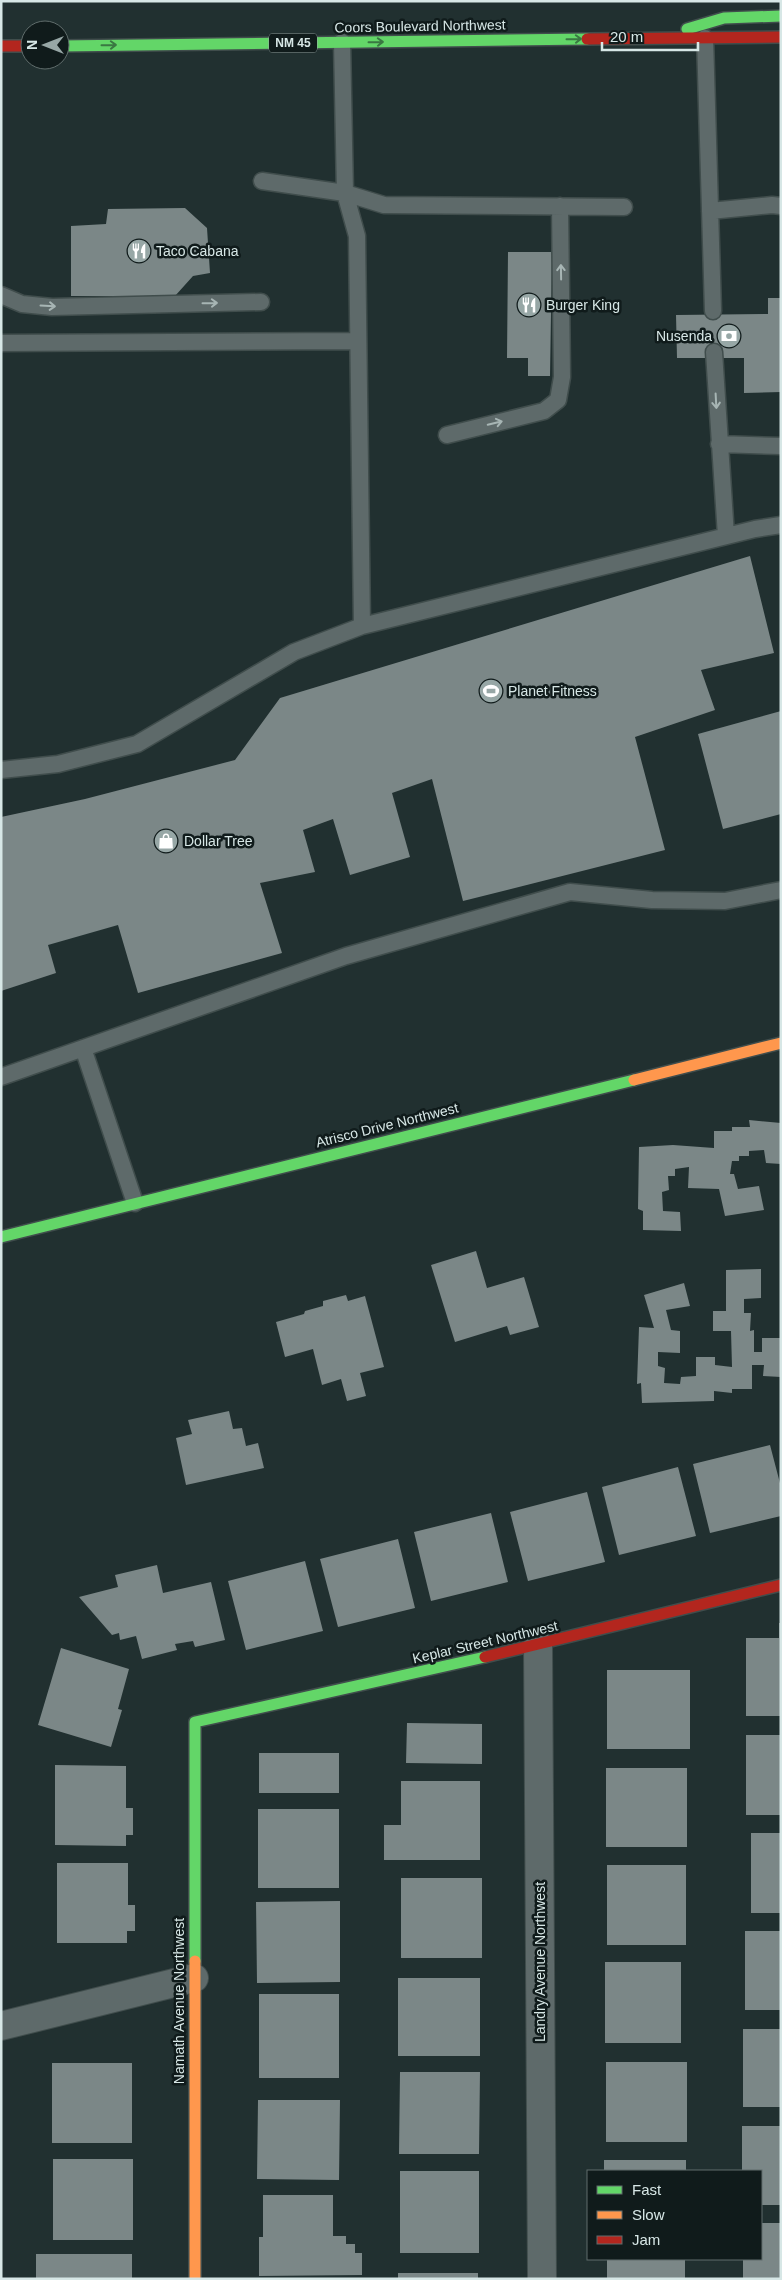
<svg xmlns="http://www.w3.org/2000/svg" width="782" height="2280" font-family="Arial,sans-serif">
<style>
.building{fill:#7b8787}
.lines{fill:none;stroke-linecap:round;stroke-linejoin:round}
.lane-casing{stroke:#404d4c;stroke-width:19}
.street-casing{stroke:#404d4c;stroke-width:30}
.fast-casing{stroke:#404d4c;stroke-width:14}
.slow-casing{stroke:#404d4c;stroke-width:14}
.jam-casing{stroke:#404d4c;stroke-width:14}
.lane{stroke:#5e6a6a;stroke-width:16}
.street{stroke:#5e6a6a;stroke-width:28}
.fast{stroke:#63d668;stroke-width:11}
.slow{stroke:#ff974d;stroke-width:11}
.jam{stroke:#b3261e;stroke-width:11}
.oneway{stroke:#3a7842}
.oneway2{stroke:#a7b5b4}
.labels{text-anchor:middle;stroke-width:5;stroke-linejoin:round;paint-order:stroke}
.shield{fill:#101b1b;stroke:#9baaa9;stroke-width:1}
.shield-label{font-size:12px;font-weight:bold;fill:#d7e7e6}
.street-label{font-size:14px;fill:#d7e7e6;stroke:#101b1b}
.poi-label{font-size:14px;fill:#d7e7e6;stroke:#101b1b;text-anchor:start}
</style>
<rect width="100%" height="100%" fill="#213030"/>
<path class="building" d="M 185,208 L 207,228 L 210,273 L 193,276 L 175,296 L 71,296 L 71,226 L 106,224 L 108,209 Z
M 508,252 L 552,252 L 550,376 L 528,376 L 528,358 L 507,358 Z
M 768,298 L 781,298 L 781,392 L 744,393 L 744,358 L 677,358 L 676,315 L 768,314 Z
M 750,556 L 774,653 L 701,670 L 715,710 L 635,737 L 665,850 L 463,901 L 432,779 L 392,793 L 410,857 L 350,875 L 333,819 L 303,830 L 315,872 L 260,883 L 282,953 L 138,993 L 118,925 L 48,945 L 56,973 L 1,991 L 1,817 L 85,799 L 235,760 L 280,698 Z
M 781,711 L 781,814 L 723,829 L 698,734 Z
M 749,1120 L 781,1123 L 781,1164 L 766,1163 L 764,1150 L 749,1151 L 749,1156 L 739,1156 L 739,1161 L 732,1161 L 730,1174 L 734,1174 L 738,1189 L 759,1186 L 764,1210 L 725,1216 L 719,1189 L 688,1188 L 689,1167 L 675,1169 L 675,1176 L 668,1176 L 669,1190 L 662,1192 L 663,1211 L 680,1212 L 681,1231 L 643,1230 L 643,1211 L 638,1209 L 639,1147 L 673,1145 L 714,1148 L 714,1131 L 732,1131 L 732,1127 L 750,1127 Z
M 476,1251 L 487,1288 L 524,1277 L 539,1327 L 510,1335 L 507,1326 L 455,1342 L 431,1265 Z
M 761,1269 L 761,1298 L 744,1299 L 744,1313 L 751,1313 L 750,1331 L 754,1330 L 754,1352 L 762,1352 L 762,1338 L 781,1338 L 781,1377 L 763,1376 L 764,1365 L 752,1365 L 752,1389 L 732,1389 L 732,1393 L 714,1391 L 714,1401 L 642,1403 L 641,1383 L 637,1384 L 639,1327 L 654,1328 L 644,1295 L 684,1283 L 690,1306 L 666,1310 L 671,1330 L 680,1331 L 680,1353 L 658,1352 L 658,1366 L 665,1368 L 664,1383 L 680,1384 L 681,1377 L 696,1376 L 696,1357 L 715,1357 L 715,1365 L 732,1367 L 731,1331 L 713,1331 L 713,1311 L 726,1311 L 726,1270 Z
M 346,1295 L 348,1301 L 365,1296 L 384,1367 L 360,1373 L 366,1396 L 347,1401 L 341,1379 L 322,1385 L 313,1349 L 285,1357 L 276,1322 L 304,1314 L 305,1311 L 323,1306 L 323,1301 Z
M 229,1411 L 233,1429 L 242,1428 L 246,1446 L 258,1443 L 264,1468 L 186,1485 L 176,1438 L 192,1434 L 188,1420 Z
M 770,1445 L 781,1487 L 781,1516 L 710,1533 L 693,1464 Z
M 678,1467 L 696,1536 L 619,1555 L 602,1487 Z
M 587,1492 L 605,1562 L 528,1581 L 510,1512 Z
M 491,1513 L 508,1582 L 431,1601 L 414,1532 Z
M 398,1539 L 415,1608 L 338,1627 L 320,1559 Z
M 305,1561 L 323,1631 L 246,1650 L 228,1581 Z
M 157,1565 L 163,1593 L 211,1582 L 225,1640 L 195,1647 L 193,1641 L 175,1644 L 177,1650 L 142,1659 L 136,1636 L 120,1640 L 119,1633 L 112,1635 L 79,1597 L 118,1587 L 115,1575 Z
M 779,1623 L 781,1623 L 781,1716 L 746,1716 L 746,1638 L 779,1638 Z
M 61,1648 L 129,1669 L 118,1709 L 122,1710 L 111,1747 L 38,1725 Z
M 607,1670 L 690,1670 L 690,1749 L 607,1749 Z
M 407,1723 L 482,1724 L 482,1764 L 406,1763 Z
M 746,1735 L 781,1735 L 781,1815 L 746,1815 Z
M 259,1753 L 339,1753 L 339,1793 L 259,1793 Z
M 55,1765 L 126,1766 L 126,1808 L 133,1808 L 133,1835 L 126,1835 L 126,1846 L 55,1845 Z
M 606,1768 L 687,1768 L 687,1847 L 606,1847 Z
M 401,1781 L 480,1781 L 480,1860 L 384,1860 L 384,1825 L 401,1825 Z
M 258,1809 L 339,1809 L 339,1888 L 258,1888 Z
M 751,1833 L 781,1833 L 781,1913 L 751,1913 Z
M 57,1863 L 128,1863 L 128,1905 L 135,1905 L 135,1931 L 127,1931 L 127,1943 L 57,1943 Z
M 607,1865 L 686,1865 L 686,1945 L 607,1945 Z
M 401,1878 L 482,1878 L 482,1958 L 401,1958 Z
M 340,1901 L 340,1982 L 257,1983 L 256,1902 Z
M 745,1931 L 781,1931 L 781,2010 L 745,2010 Z
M 605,1962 L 681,1962 L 681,2043 L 605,2043 Z
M 398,1978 L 480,1978 L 480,2056 L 398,2056 Z
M 259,1994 L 339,1994 L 339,2078 L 259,2078 Z
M 743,2029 L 781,2029 L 781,2107 L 743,2107 Z
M 606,2062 L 687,2062 L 687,2142 L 606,2142 Z
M 52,2063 L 132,2063 L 132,2143 L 52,2143 Z
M 400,2072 L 480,2072 L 479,2154 L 399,2154 Z
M 258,2100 L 340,2100 L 339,2180 L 257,2179 Z
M 742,2126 L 781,2126 L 781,2205 L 761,2205 L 761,2171 L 742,2171 Z
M 53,2159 L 133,2159 L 133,2240 L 53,2240 Z
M 604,2160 L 686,2160 L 686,2171 L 604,2171 Z
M 400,2171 L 479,2171 L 479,2253 L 400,2253 Z
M 263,2195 L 333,2195 L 333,2236 L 346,2236 L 346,2244 L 355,2244 L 355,2253 L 362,2253 L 362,2275 L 259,2276 L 259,2237 L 263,2237 Z
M 761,2223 L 781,2223 L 781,2279 L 743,2279 L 743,2259 L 761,2259 Z
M 36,2254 L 132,2254 L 132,2279 L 36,2279 Z
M 607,2259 L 685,2259 L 685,2279 L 607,2279 Z
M 398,2273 L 478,2273 L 478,2279 L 398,2279 Z"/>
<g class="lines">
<g class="lane-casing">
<path id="lane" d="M 705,38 L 713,311
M 342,42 L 345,193 L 357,236 L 362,626
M 262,181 L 345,193 L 384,205 L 624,207
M 710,211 L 772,205 L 781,206
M 1,295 L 22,304 L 52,307 L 261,302
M 1,343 L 358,341
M 714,352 L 726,536
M 447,435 L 544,411 L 558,400 L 562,377 L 560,206
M 719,444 L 781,446
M 1,770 L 58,764 L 137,744 L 294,652 L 362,626 L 755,529 L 781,525
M 83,1048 L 135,1203
M 1,1077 L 346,956 L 570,892 L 652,900 L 725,901 L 781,890"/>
</g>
<g class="street-casing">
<path id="street" d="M 538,1645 L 542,2279
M 1,2026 L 194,1978"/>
</g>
<g class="fast-casing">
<path id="fast" d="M 687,29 L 724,18 L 781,16
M 60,46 L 587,39
M 1,1237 L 634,1080
M 195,1961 L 195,1722 L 485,1657"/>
</g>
<g class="slow-casing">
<path id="slow" d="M 634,1080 L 781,1043
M 195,1961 L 195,2279"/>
</g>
<g class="jam-casing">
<path id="jam" d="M 587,39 L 781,37
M 1,46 L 30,46
M 485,1657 L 781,1585"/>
</g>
<use href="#lane" class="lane"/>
<use href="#street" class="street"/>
<use href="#fast" class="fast"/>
<use href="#slow" class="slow"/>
<use href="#jam" class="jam"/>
</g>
<defs><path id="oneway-shaft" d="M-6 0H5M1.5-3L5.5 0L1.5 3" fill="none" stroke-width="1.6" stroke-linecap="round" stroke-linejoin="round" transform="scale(1.25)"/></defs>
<g class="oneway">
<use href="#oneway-shaft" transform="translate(574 39) rotate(-1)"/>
<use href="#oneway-shaft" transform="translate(376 42) rotate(-1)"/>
<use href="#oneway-shaft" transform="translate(109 45) rotate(-1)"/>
</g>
<g class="oneway2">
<use href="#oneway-shaft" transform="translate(561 272) rotate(-91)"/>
<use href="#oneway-shaft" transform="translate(210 303) rotate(-1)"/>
<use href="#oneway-shaft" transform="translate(48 306) rotate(3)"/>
<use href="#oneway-shaft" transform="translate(716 401) rotate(87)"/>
<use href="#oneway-shaft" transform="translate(495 423) rotate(-14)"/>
</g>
<defs>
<g id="restaurant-disc" transform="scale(1.25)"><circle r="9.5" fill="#97a7a6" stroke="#101b1b"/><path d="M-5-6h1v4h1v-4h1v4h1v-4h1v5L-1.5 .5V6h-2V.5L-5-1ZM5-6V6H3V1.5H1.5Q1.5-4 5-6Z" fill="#fff"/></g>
<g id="bank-disc" transform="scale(1.25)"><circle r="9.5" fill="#97a7a6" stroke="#101b1b"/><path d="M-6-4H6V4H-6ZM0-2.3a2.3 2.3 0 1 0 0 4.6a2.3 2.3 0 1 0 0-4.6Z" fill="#fff"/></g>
<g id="stadium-disc" transform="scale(1.25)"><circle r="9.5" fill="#97a7a6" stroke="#101b1b"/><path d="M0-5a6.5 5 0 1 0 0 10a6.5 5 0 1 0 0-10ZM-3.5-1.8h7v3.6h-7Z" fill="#fff"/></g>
<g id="shop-disc" transform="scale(1.25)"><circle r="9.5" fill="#97a7a6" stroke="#101b1b"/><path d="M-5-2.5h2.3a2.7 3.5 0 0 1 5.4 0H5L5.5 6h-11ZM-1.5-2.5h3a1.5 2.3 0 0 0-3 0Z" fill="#fff"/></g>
</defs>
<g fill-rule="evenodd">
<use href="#restaurant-disc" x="139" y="251"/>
<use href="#restaurant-disc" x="529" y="305"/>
<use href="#bank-disc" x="729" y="336"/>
<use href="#stadium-disc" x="491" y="691"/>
<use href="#shop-disc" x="166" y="841"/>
</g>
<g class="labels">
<rect class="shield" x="269" y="33.5" width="48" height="19" rx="4"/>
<g class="shield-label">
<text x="293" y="47">NM 45</text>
</g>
<g class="street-label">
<text transform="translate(420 26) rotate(-1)" y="5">Coors Boulevard Northwest</text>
<text transform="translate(387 1125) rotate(-14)" y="5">Atrisco Drive Northwest</text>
<text transform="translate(485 1642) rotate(-13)" y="5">Keplar Street Northwest</text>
<text transform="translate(540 1962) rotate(-90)" y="5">Landry Avenue Northwest</text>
<text transform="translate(179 2001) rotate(-90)" y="5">Namath Avenue Northwest</text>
</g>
<g class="poi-label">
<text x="156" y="256">Taco Cabana</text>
<text x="546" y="310">Burger King</text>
<text x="712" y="341" text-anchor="end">Nusenda</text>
<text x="508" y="696">Planet Fitness</text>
<text x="184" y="846">Dollar Tree</text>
</g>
</g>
<rect width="782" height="2280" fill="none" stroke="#d7e7e6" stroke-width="5"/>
<rect x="587" y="2170" width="175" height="90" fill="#101b1b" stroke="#606d6c"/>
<rect x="597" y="2186" width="25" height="8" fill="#63d668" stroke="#606d6c"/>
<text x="632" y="2195" font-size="15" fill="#d7e7e6">Fast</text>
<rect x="597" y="2211" width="25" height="8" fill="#ff974d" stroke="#606d6c"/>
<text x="632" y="2220" font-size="15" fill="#d7e7e6">Slow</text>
<rect x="597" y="2236" width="25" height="8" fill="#b3261e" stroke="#606d6c"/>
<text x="632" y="2245" font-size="15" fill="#d7e7e6">Jam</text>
<g transform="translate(45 45) rotate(270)"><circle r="24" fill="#101b1b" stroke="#606d6c"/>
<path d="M0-4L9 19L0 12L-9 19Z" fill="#97a7a6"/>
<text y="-8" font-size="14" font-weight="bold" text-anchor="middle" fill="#d7e7e6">N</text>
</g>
<path d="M602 42v8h96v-8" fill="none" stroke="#d7e7e6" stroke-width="2.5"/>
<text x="610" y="42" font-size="15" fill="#d7e7e6" stroke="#101b1b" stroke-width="4" paint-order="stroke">20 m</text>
</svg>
